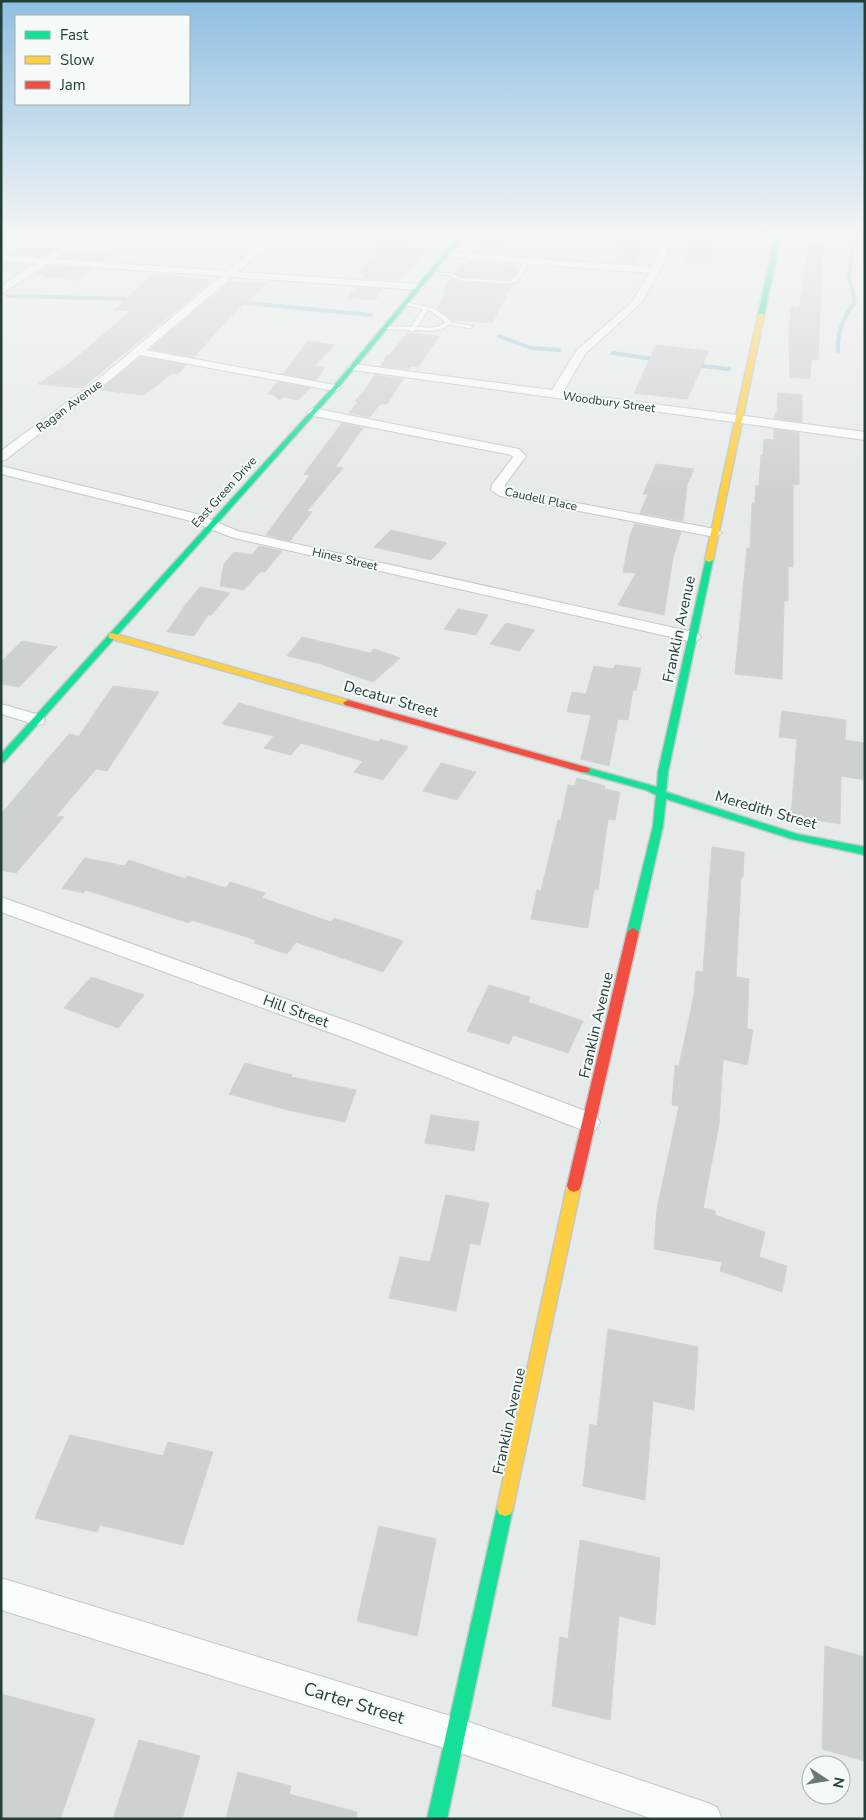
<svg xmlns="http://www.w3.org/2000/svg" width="866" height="1820" font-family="'Nunito Sans',sans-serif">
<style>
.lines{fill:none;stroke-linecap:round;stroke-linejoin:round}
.stream{stroke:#a8cfd8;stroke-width:4}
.building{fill:#cdd2d0;stroke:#ced4d2}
.lane-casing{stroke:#c3c8c6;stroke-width:2}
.street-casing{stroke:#c3c8c6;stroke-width:2}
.fast-casing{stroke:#c2c8c6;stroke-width:3}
.slow-casing{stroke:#c2c8c6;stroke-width:3}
.jam-casing{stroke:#c2c8c6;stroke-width:3}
.lane{fill:#fbfcfc;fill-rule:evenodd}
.street{fill:#fbfcfc;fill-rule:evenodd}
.fast{fill:#16e098;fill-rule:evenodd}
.slow{fill:#ffcf43;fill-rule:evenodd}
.jam{fill:#f24e42;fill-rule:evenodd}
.labels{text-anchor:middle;stroke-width:4;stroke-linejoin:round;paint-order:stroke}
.far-street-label{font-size:12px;fill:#243e38;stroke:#f5f9f7}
.street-label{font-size:15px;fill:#243e38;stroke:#f5f9f7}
.near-street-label{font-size:18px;fill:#243e38;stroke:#f5f9f7}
</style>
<rect width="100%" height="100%" fill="#e6ebe9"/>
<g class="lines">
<path class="stream" d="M 8,296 L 135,299
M 237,302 L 371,315
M 499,336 L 531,348 L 559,350
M 838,351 C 837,332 843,317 855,302 L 849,277 L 853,240 L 865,239
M 613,353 L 660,360
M 693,365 L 729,369"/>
</g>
<path class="building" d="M 386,237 L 412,239 L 407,247 L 426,248 L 413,268 L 411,271 L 407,270 L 400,280 L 362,278 L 365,275 L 358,274 Z
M 482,237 L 506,237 L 496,254 L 473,252 Z
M 623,237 L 644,238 L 636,264 L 615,262 Z
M 692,237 L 714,237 L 710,265 L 686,263 Z
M 809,243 L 823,244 L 818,360 L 811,360 L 810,379 L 790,377 L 789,338 L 791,307 L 799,308 Z
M 19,247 L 54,249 L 44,256 L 9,254 Z
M 70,250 L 110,253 L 102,260 L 60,258 Z
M 468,261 L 514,266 L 512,270 L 517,270 L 513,277 L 509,279 L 460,276 L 454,273 L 460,264 L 466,265 Z
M 1,263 L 30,265 L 18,273 L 1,271 Z
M 48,266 L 91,269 L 78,280 L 44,277 L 46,275 L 36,274 Z
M 153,274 L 213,280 L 82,388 L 38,384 L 70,363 L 131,311 L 114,310 Z
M 451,278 L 459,282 L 512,285 L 492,323 L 452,320 L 437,308 L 446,293 L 443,293 Z
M 230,281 L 266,284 L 231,316 L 194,357 L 150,349 Z
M 356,287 L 382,289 L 375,300 L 348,298 Z
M 407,333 L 439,336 L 418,367 L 411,366 L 409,369 L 381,366 L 387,355 L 389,356 Z
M 308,341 L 335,345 L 314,366 L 325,367 L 316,380 L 283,374 Z
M 656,345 L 709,351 L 687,399 L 634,393 Z
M 141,357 L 186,365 L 178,374 L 173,373 L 144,395 L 100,390 Z
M 375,375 L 403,379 L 387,404 L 380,404 L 370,417 L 349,413 L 358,402 L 355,401 L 365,390 Z
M 277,382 L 310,388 L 298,400 L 283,397 L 279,400 L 274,395 L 268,394 Z
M 778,393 L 802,395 L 802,422 L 774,418 L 775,413 L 777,413 Z
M 342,423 L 363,428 L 335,467 L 343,468 L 307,511 L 312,512 L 290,541 L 266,535 L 310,475 L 304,474 Z
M 774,429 L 799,433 L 799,485 L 793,484 L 793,567 L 788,566 L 788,601 L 784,601 L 782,679 L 735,674 L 747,548 L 750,548 L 752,503 L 755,503 L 756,485 L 759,486 L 761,455 L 763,455 L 764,439 L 774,440 Z
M 656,464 L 694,469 L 687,485 L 683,521 L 640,513 L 648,494 L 643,494 Z
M 635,524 L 681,532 L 673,557 L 664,615 L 618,605 L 636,573 L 623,572 L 630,535 Z
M 391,530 L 447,543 L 431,560 L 374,547 Z
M 259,546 L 282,551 L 265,572 L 260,572 L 244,590 L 220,586 L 224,564 L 234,552 L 252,555 Z
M 200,587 L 230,593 L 211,615 L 208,615 L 194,636 L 167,632 L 186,604 Z
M 458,609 L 488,615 L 476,635 L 444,629 Z
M 506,623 L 535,630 L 519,651 L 490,644 Z
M 302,637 L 370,653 L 374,649 L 400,658 L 373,682 L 318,663 L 287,656 Z
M 22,641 L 57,647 L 19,687 L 1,684 L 1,662 Z
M 615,665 L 641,668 L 636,691 L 633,690 L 628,720 L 618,719 L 609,766 L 581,759 L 591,715 L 567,712 L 572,692 L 586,694 L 594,666 L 613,669 Z
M 113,686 L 159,692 L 107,771 L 96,769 L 56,816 L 64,817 L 16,873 L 1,870 L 1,814 L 69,734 L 79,736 Z
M 239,703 L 378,742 L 381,739 L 408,747 L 383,780 L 354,772 L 363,761 L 301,743 L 291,755 L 264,748 L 274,736 L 222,724 Z
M 782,711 L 846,720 L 845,740 L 865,743 L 865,780 L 841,776 L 840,824 L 791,816 L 797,739 L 779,737 Z
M 441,763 L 476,772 L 457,800 L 423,791 Z
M 577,778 L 605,786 L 604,789 L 620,792 L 615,820 L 608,819 L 598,890 L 594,889 L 588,928 L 531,919 L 537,890 L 541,891 L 558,820 L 561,820 L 568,785 L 575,786 Z
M 712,847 L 744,852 L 743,877 L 741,877 L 736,977 L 749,979 L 747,1029 L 753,1030 L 747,1065 L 723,1059 L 719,1124 L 703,1208 L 715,1211 L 715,1215 L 765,1232 L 759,1257 L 787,1266 L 782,1292 L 720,1271 L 722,1262 L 654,1249 L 657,1209 L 679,1106 L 672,1105 L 675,1065 L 679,1066 L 694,995 L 696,971 L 703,972 Z
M 85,858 L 124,866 L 129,860 L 185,879 L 187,876 L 226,888 L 230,882 L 265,893 L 262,898 L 331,922 L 334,918 L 403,941 L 383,972 L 296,942 L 287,954 L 254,943 L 256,940 L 192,920 L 189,923 L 86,890 L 83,893 L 62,888 Z
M 91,977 L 144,995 L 118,1028 L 64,1008 Z
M 489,985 L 530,997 L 528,1002 L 583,1021 L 568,1053 L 513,1035 L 509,1044 L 467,1031 Z
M 245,1063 L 292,1075 L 291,1077 L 356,1090 L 345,1122 L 288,1110 L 229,1094 Z
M 431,1115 L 479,1122 L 474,1151 L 425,1143 Z
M 446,1195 L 489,1203 L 480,1245 L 470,1243 L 456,1311 L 389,1298 L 400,1257 L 430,1262 Z
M 608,1329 L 698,1347 L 694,1410 L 653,1401 L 645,1500 L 583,1486 L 590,1424 L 597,1426 Z
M 70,1435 L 163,1456 L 168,1442 L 213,1452 L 183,1545 L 100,1525 L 97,1532 L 35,1518 Z
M 379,1526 L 436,1539 L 417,1636 L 357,1621 Z
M 580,1540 L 660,1558 L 655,1625 L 619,1616 L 610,1720 L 552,1706 L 560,1637 L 568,1639 Z
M 825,1646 L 865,1657 L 865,1761 L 822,1749 Z
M 1,1694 L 95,1719 L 60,1819 L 1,1819 Z
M 139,1740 L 200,1756 L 182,1819 L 113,1819 Z
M 238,1772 L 291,1786 L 289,1794 L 357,1812 L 356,1819 L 226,1819 Z"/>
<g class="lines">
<g class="lane-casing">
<path id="lane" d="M 526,259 L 530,260 L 518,281 L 510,284 L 459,280 L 449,275 L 429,273 L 431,272 L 450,273 L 460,278 L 509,281 L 514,279 Z
M 406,302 L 435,309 L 450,320 L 450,322 L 473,326 L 470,328 L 448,325 C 440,333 425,330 415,330 L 412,332 L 409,330 L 383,329 L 382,328 L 385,326 L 411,327 L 423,309 L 404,305 ZM 428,310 L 431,311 L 445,322 C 437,330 426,327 417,327 Z"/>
</g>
<g class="street-casing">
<path id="street" d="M 77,237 L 86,237 L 55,259 L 227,271 L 268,237 L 277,237 L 238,272 L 420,284 L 425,287 L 420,290 L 232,277 L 146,350 L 335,385 L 341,388 L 339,390 L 335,391 L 140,355 L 109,381 L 5,460 L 1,461 L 1,451 L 101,377 L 221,276 L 48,264 L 1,294 L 1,286 L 36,263 L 1,261 L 1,255 L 44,258 Z
M 665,237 L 673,237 L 662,267 L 642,302 L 585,354 L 563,392 L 865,432 L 865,440 L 353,370 L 347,367 L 353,364 L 552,390 L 577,350 L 623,310 L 634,299 L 649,273 L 446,257 L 443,256 L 443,252 L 652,267 Z
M 313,408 L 519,449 L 526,456 L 505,485 L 505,488 L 508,490 L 715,529 L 722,533 L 715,537 L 500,496 L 491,490 L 492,485 L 513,457 L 511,455 L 309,415 L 307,412 Z
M 1,466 L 197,514 L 238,531 L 693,632 L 698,634 L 701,637 L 698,640 L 693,642 L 234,538 L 187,520 L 1,474 Z
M 1,704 L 43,716 L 45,720 L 43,724 L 37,725 L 1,714 Z
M 1,897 L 361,1026 L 596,1115 L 600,1122 L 596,1129 L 588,1132 L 580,1129 L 345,1038 L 1,912 Z
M 1,1578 L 457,1718 L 705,1802 L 717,1807 L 722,1819 L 653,1819 L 457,1752 L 1,1610 Z"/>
</g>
<g class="fast-casing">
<path id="fast" d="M 458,237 L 463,237 L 337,389 L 4,762 L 1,763 L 1,754 L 333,387 Z
M 775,237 L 781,237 L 764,315 L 761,317 L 758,315 Z
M 706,558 L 713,560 L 668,772 L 666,792 L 797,834 L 865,847 L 865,855 L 792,839 L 666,799 L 663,826 L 639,932 L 633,936 L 627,932 L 653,826 L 656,795 L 646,790 L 581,772 L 580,770 L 585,767 L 657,787 L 658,772 Z
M 505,1500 L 511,1502 L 513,1508 L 447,1819 L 427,1819 L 497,1508 L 499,1502 Z"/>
</g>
<g class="slow-casing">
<path id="slow" d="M 761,313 L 764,315 L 713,560 L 709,562 L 705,560 L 758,315 Z
M 112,633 L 351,701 L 353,703 L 348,706 L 345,705 L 109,638 L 109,634 Z
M 574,1180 L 579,1182 L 581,1186 L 513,1508 L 511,1514 L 505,1516 L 499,1514 L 497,1508 L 567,1186 L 569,1182 Z"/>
</g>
<g class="jam-casing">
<path id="jam" d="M 348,700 L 589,768 L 590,770 L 589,772 L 581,772 L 345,705 L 343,703 Z
M 633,928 L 639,932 L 581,1186 L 579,1190 L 574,1192 L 569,1190 L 567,1186 L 627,932 Z"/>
</g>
<use href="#lane" class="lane"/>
<use href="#street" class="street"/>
<use href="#fast" class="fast"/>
<use href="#slow" class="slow"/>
<use href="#jam" class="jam"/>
</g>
<linearGradient id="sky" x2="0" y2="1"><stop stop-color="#8ebfe2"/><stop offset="0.48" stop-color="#f4f6f5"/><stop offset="1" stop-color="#f4f6f5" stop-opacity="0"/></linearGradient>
<rect width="866" height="491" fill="url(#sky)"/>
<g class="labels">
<g class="far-street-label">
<text transform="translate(609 402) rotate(8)" y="4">Woodbury Street</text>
<text transform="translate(69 406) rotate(-37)" y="4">Ragan Avenue</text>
<text transform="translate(224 492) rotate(-48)" y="4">East Green Drive</text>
<text transform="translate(541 499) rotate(12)" y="4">Caudell Place</text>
<text transform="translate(345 559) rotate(13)" y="4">Hines Street</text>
</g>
<g class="street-label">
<text transform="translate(679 629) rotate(-78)" y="5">Franklin Avenue</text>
<text transform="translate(391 699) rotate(16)" y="5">Decatur Street</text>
<text transform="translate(766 810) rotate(16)" y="5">Meredith Street</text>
<text transform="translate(296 1011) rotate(20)" y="5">Hill Street</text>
<text transform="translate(596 1025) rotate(-77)" y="5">Franklin Avenue</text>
<text transform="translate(509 1421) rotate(-78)" y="5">Franklin Avenue</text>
</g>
<g class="near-street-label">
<text transform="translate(354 1703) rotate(17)" y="6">Carter Street</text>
</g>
</g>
<rect width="866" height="1820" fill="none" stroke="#243e38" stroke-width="5"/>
<rect x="15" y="15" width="175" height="90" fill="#f5f9f7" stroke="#a1aeab"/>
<rect x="25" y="31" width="25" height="8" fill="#16e098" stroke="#a1aeab"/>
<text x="60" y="40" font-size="15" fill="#243e38">Fast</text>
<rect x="25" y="56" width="25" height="8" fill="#ffcf43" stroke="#a1aeab"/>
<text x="60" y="65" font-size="15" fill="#243e38">Slow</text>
<rect x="25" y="81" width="25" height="8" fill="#f24e42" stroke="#a1aeab"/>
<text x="60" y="90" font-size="15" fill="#243e38">Jam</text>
<g transform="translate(826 1780) rotate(102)"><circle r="24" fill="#f5f9f7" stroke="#a1aeab"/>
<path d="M0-4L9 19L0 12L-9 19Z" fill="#687b76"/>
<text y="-8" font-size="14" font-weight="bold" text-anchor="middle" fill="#243e38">N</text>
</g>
</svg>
